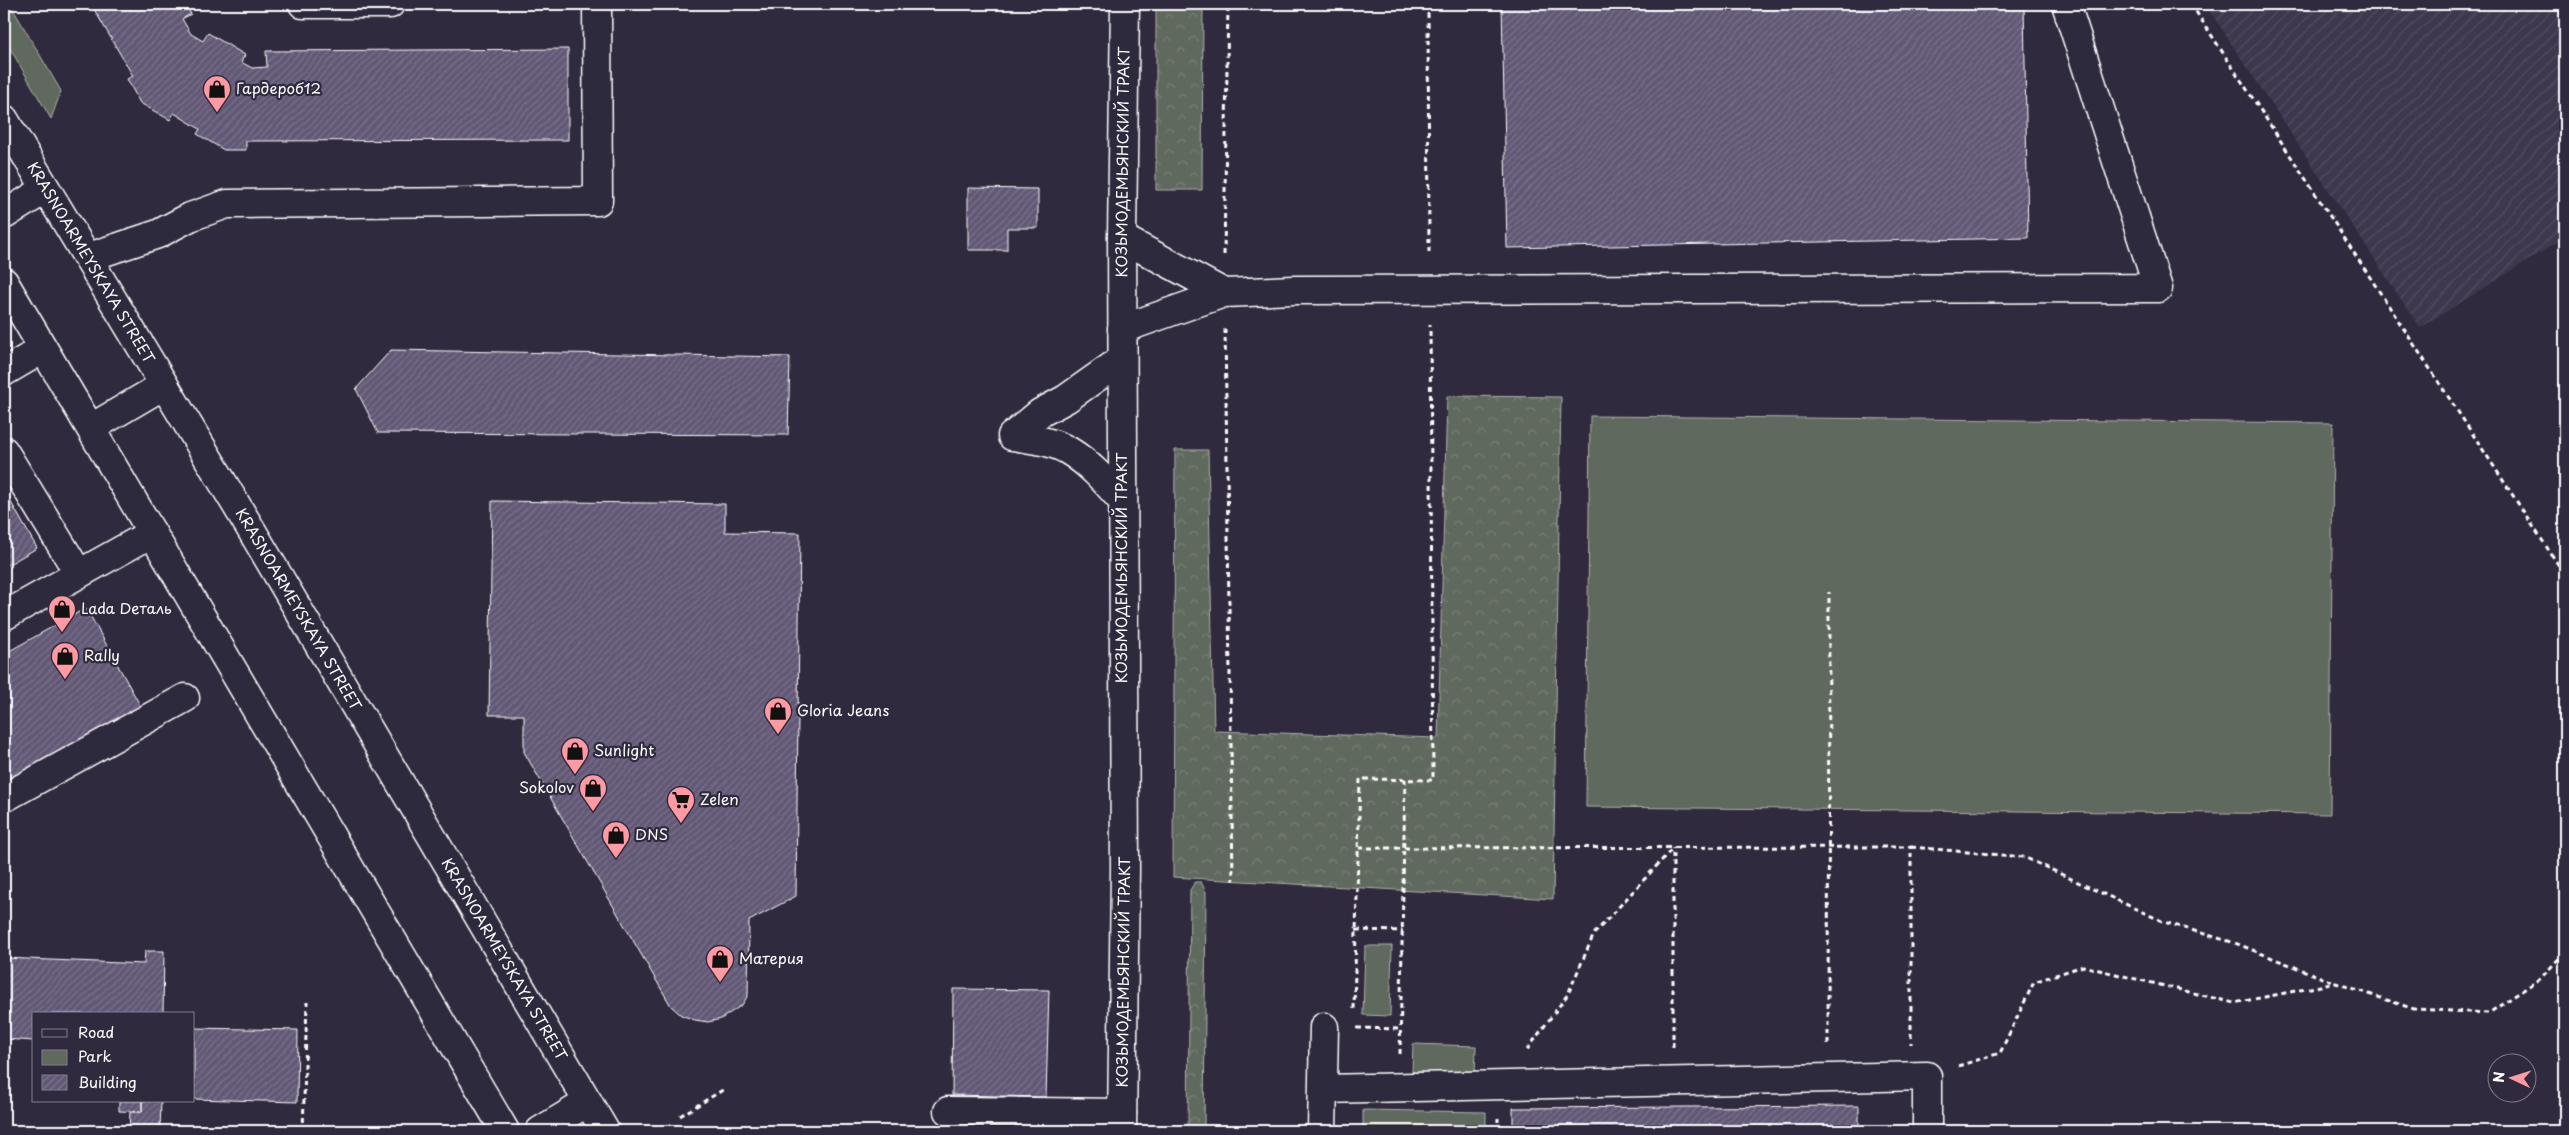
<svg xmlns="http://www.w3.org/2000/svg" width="2569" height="1135" font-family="'Playpen Sans',sans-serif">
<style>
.industrial{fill:url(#industrial-furrows)}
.green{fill:#60695d;stroke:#b0b4ae}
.forest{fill:url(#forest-crowns);stroke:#b0b4ae}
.building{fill:url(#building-hatch);stroke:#fff}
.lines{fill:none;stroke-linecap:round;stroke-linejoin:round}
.minor-casing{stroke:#fff;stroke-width:31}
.major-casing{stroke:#fff;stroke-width:31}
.path{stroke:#fff;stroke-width:3;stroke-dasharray:5 4;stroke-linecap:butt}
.minor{stroke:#2f2a3d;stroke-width:28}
.major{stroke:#2f2a3d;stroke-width:28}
.labels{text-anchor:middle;stroke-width:4.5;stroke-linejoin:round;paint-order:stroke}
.poi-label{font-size:15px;fill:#fff;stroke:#2f2a3d;text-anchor:start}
.street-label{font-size:15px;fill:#fff;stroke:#2f2a3d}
</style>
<defs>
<pattern id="industrial-furrows" width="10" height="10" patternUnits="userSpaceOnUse" patternTransform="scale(1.25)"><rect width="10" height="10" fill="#3e384e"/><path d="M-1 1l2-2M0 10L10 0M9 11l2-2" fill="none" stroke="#514c60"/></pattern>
<pattern id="forest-crowns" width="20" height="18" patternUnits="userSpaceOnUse" patternTransform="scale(1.25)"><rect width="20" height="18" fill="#60695d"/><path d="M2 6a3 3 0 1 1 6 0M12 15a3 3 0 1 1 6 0" fill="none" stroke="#788075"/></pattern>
<pattern id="building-hatch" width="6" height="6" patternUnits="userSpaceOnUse" patternTransform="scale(1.25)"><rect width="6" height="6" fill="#625976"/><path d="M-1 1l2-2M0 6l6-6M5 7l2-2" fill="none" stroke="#7a728b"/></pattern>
</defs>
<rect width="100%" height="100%" fill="#2f2a3d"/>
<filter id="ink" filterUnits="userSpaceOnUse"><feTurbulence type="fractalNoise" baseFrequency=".02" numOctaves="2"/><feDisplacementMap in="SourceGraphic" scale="10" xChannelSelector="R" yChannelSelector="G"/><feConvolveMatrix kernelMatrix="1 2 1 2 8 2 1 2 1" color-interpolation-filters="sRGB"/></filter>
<g filter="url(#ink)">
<path class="industrial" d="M 2205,4 L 2565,4 L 2565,237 L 2420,328 Z"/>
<path class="green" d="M 4,4 L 10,4 L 61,91 L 51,119 L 4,38 Z
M 1590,416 L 2333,423 L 2330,814 L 1586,807 Z
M 1365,946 L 1392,946 L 1390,1016 L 1363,1015 Z
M 1413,1044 L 1476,1046 L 1475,1074 L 1412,1072 Z
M 1363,1110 L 1486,1112 L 1486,1131 L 1363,1131 Z"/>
<path class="forest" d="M 1156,4 L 1203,4 L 1202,190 L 1156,190 Z
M 1447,396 L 1561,397 L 1553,899 L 1173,877 L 1175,450 L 1208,450 L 1214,731 L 1438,738 Z
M 1195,882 L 1201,882 L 1206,892 L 1204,1131 L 1188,1131 L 1190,890 Z"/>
<path class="building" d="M 91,4 L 185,4 L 191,14 L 182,19 L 191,34 L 203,41 L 208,33 L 245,55 L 241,62 L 252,68 L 267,67 L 266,51 L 568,49 L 568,140 L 246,141 L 246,150 L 224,150 L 197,134 L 200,129 L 174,113 L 170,120 L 140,103 L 127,79 L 133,76 Z
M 1502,4 L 2024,4 L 2028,238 L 1507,248 Z
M 968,188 L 1038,189 L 1038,228 L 1007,228 L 1007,250 L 968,250 Z
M 391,350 L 790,357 L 788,435 L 378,433 L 356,389 Z
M 4,490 L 37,548 L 4,567 Z
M 492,501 L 725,504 L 725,532 L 800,533 L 796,896 L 749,921 L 748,995 L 742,1005 L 721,1019 L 708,1022 L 695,1020 L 681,1015 L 671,1006 L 524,752 L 524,715 L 489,715 Z
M 86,608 L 141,707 L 4,782 L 4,654 Z
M 145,951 L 164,951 L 163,1014 L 34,1014 L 34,1041 L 4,1039 L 4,958 L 144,964 Z
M 953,989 L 1049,990 L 1046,1097 L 952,1095 Z
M 194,1028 L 298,1030 L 297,1102 L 194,1099 Z
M 119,1101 L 142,1101 L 142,1112 L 119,1111 Z
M 142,1101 L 161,1101 L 160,1131 L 129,1131 L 130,1112 L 142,1112 Z
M 1859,1106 L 1859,1131 L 1513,1131 L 1513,1108 Z"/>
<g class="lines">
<g class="minor-casing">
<path id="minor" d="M 303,4 L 390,4
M 1122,238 L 1224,293
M 89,257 L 158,234 L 190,217 L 227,204 L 598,201 L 597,4
M 1122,329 L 1224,293 L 1293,290 L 2158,288 L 2066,4
M 4,372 L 43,349
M 1012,436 L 1040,413 L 1066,399 L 1121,360
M 1012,436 C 1030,439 1053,441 1069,451 C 1089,463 1106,482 1121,499
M 4,451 L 79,574
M 4,616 L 152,533
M 4,798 L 185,698
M 1323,1089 L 1927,1076 L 1927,1131
M 948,1111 L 1122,1113
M 1322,1131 L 1324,1027"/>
</g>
<g class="major-casing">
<g id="major">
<path id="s1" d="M 4,119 L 252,531 L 605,1131"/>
<path d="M 4,215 L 46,189"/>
<path d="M 4,282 L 505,1131"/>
<path d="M 91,428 L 164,385"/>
<path d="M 540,1131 L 588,1102"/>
<path id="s2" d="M 1122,1131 L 1125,868 L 1122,238 L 1125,4"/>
</g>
</g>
<path class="path" d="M 1428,4 L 1429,256
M 2191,4 L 2565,575
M 1224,255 L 1228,4
M 1225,329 L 1233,881
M 1911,847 L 2024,857 L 2164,922 L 2235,943 L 2335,983
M 1359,848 L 1911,847 L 1911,1044
M 1356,930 L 1403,931
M 1354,1009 L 1360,779 L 1433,780 L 1430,324
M 1357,1028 L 1401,1029
M 1828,1044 L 1829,592
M 1673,1047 L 1673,848
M 1527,1050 L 1568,994 L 1594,934 L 1673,848
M 1400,1054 L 1405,779
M 1958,1066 L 2000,1053 L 2034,982 L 2083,966 L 2234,1003 L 2336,983 L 2414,1009 L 2489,1013 L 2540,979 L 2565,952
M 680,1116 L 726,1088
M 303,1131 L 307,1002
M 1498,1131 L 1498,1118"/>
<use href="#minor" class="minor"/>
<use href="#major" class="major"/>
</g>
</g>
<defs>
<g id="shop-pin" transform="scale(1.4375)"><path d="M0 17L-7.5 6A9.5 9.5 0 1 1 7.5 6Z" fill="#ff9aa2" stroke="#2f2a3d"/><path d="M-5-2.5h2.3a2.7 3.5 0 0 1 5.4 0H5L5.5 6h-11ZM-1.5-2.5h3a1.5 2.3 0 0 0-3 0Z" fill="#111"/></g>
<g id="supermarket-pin" transform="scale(1.4375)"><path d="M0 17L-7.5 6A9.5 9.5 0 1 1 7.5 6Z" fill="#ff9aa2" stroke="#2f2a3d"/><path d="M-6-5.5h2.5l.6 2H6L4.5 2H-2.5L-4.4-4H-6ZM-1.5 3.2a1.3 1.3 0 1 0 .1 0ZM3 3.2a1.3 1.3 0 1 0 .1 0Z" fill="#111"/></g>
</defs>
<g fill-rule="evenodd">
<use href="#shop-pin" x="217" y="89"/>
<use href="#shop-pin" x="62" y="609"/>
<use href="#shop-pin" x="65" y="656"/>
<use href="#shop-pin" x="778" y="711"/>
<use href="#shop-pin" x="575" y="751"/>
<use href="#shop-pin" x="593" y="788"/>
<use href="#supermarket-pin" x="681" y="800"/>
<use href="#shop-pin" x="616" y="835"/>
<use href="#shop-pin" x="720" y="959"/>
</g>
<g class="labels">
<g class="poi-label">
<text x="236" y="94">Гардероб12</text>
<text x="81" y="614">Lada Dеталь</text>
<text x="84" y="661">Rally</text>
<text x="797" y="716">Gloria Jeans</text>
<text x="594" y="756">Sunlight</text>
<text x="574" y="793" text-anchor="end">Sokolov</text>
<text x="700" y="805">Zelen</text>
<text x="635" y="840">DNS</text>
<text x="739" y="964">Материя</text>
</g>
<g class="street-label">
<text dy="5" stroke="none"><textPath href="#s2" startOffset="969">КОЗЬМОДЕМЬЯНСКИЙ ТРАКТ</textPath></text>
<text dy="5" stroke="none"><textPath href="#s1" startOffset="168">KRASNOARMEYSKAYA STREET</textPath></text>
<text transform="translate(1122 568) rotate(-90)" y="5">КОЗЬМОДЕМЬЯНСКИЙ ТРАКТ</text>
<text dy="5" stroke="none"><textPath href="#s1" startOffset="572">KRASNOARMEYSKAYA STREET</textPath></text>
<text dy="5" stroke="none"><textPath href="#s1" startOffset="978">KRASNOARMEYSKAYA STREET</textPath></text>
<text dy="5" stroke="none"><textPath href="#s2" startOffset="159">КОЗЬМОДЕМЬЯНСКИЙ ТРАКТ</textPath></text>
</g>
</g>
<rect width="2569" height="1135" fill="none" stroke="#2f2a3d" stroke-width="20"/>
<rect x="10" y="10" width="2549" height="1115" fill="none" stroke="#fff" stroke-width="2" filter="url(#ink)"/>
<rect x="32" y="1012" width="162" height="90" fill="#2f2a3d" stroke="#827f8b"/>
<rect x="42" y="1029" width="25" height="8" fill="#2f2a3d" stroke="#827f8b"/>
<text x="78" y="1038" font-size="15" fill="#ffffff">Road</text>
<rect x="42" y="1050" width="25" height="15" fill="#60695d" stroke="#827f8b"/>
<text x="78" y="1062" font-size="15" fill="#ffffff">Park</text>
<rect x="42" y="1075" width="25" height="15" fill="url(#building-hatch)" stroke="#827f8b"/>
<text x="78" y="1088" font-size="15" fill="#ffffff">Building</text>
<g transform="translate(2512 1078) rotate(274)"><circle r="24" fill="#2f2a3d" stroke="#827f8b"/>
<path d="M0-4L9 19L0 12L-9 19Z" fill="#ff9aa2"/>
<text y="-8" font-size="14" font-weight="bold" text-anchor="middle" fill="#ffffff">N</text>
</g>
</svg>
